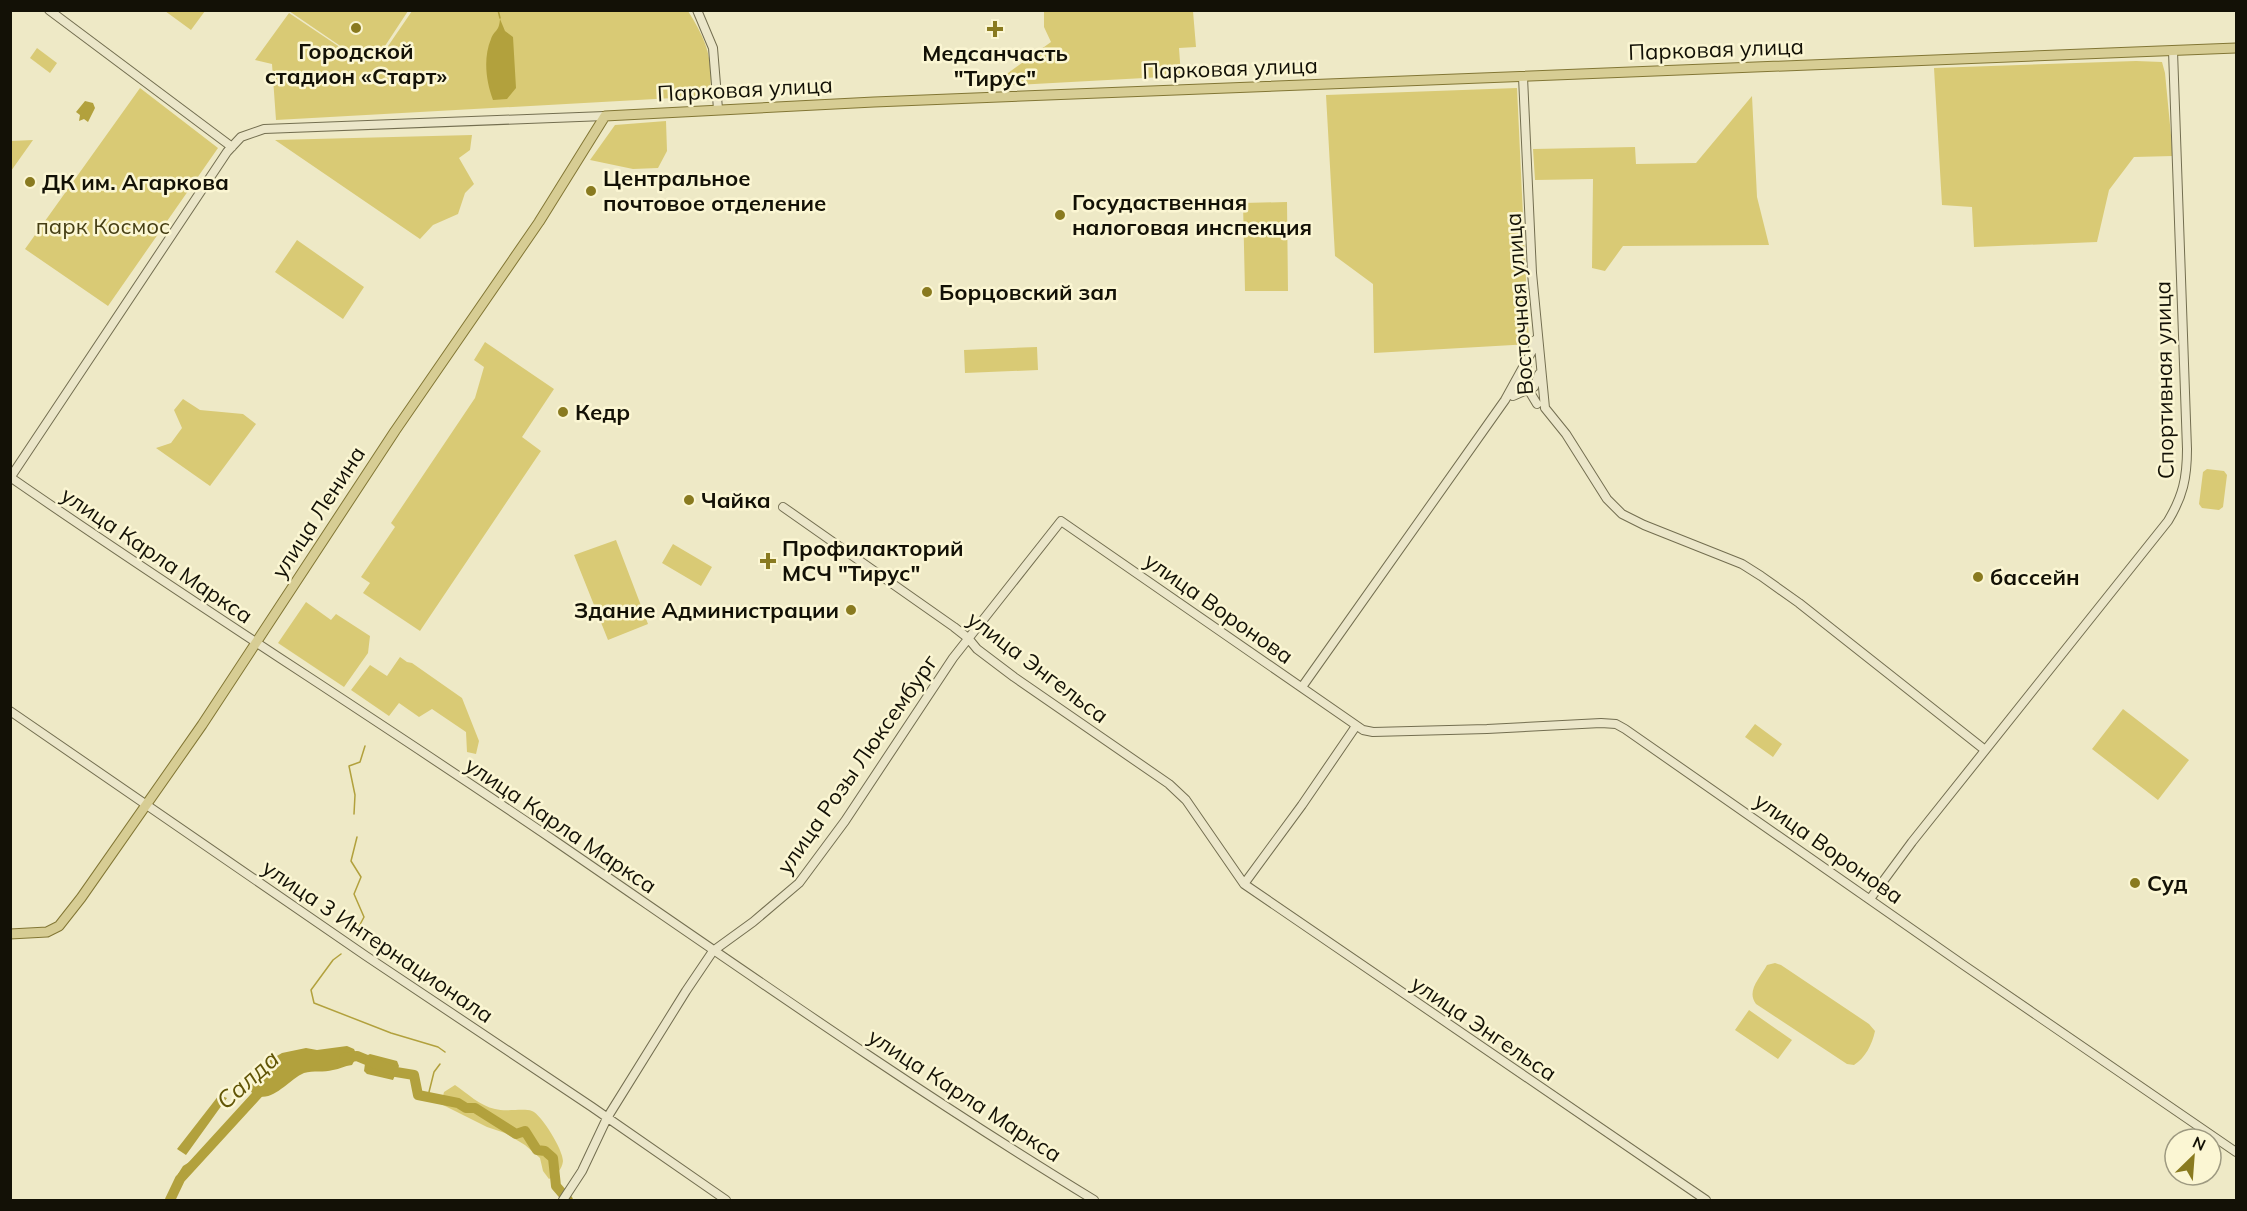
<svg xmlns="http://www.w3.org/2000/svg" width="2247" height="1211" font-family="Mulish,sans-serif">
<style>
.green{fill:#d9ca75}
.water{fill:#b2a13d}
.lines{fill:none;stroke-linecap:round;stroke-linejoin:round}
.stream{stroke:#b2a13d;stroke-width:1.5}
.river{stroke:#b2a13d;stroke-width:10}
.secondary-casing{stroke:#736e50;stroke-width:10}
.primary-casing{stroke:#827634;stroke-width:11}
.secondary{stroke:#ebe6c9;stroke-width:8}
.primary{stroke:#d7cd94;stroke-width:9}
.poi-dot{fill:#897a1f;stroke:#fbf6d3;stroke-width:2}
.labels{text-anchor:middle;stroke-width:5;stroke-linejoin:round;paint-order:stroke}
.street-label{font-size:22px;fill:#131106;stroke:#fbf6d3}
.poi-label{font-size:22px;font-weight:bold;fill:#131106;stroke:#fbf6d3;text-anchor:start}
.park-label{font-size:22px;fill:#453e14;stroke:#fbf6d3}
.water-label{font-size:24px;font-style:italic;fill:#615506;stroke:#fbf6d3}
</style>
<rect width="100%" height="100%" fill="#eee9c6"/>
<path class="green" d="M 165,11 L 205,10 L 205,11 L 191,30 Z
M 289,11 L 408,11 L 385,46 L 355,56 Z
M 412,11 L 688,11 C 706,39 715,62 709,96 L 276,120 L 272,64 L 255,60 L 289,13 L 356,58 L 386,49 Z
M 1044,11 L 1193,11 L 1196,47 L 1179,48 L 1181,76 L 997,86 L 997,81 L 1051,42 L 1044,27 Z
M 37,48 L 57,63 L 50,73 L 30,58 Z
M 2136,61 L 2162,62 L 2165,73 L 2173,156 L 2134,157 L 2109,190 L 2097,242 L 1974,247 L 1972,207 L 1942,205 L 1934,68 Z
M 140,88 L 218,148 L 108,306 L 25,249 Z
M 1517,88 L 1529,344 L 1374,353 L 1373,284 L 1335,256 L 1326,95 Z
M 1752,96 L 1757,197 L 1769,245 L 1623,246 L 1605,271 L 1592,268 L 1593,179 L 1535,180 L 1533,149 L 1635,147 L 1636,164 L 1696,163 Z
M 666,121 L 667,151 L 658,168 L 633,169 L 590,160 L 615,125 Z
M 472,135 L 470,150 L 459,158 L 474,184 L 465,193 L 458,214 L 433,225 L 420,239 L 275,140 Z
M 33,140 L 11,171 L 11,141 Z
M 1287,202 L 1288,291 L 1245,291 L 1243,203 Z
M 297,240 L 364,287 L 343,319 L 275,272 Z
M 485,342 L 554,389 L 522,437 L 541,451 L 420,631 L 363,593 L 370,583 L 361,577 L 395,527 L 391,523 L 475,398 L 484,367 L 474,360 Z
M 1037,347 L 1038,370 L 965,373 L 964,350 Z
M 183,399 L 200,410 L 243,414 L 256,424 L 210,486 L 156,448 L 171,443 L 182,428 L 174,410 Z
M 2207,469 L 2224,471 L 2227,475 L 2223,507 L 2219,510 L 2202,508 L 2199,504 L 2203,472 Z
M 616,540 L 648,624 L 608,640 L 574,555 Z
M 673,544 L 712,567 L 701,586 L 662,563 Z
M 306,602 L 331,620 L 336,614 L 370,636 L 368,653 L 344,687 L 278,643 Z
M 400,657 L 407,662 L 412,663 L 462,698 L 479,741 L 476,754 L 467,752 L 466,732 L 432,709 L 419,717 L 399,703 L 389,716 L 351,690 L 370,665 L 387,676 Z
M 2123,709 L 2189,760 L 2158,800 L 2092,749 Z
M 1755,724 L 1782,744 L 1773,757 L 1745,737 Z
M 1775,963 L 1781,965 L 1869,1024 L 1875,1031 C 1872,1045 1865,1058 1854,1065 L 1847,1064 L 1756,1004 C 1746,991 1760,978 1767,965 Z
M 1749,1010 L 1792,1040 L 1778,1059 L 1735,1030 Z
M 455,1085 C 467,1093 480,1106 495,1109 C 506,1112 524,1108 532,1111 C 542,1115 563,1150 563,1161 C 562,1170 556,1175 549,1179 L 543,1171 L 540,1158 L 525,1145 L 505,1133 L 487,1127 L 441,1104 L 444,1092 Z"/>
<path class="water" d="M 500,19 L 505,31 L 513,37 L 516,88 L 507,99 L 493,100 C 486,81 483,58 491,39 C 495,29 499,32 500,19 Z
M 85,101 L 93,103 L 95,108 L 88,122 L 84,119 L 79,121 L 80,115 L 76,112 Z
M 347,1046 L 354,1049 L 357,1056 L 352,1065 C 344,1066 340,1069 333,1070 C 324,1073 313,1070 304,1073 C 287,1080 269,1109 250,1091 L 258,1067 L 282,1053 L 306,1048 L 317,1050 Z
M 370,1054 L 397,1061 L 399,1066 L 393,1080 L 367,1074 L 364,1071 L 366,1056 Z
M 219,1095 L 227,1098 L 186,1155 L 177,1149 Z
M 204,1153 C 201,1163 189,1178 180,1179 L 178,1174 L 183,1166 Z"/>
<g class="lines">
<path class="stream" d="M 498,10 L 500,18
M 354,814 L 355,795 L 349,766 L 360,762 L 365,746
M 355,934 L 364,917 L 354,894 L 361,877 L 351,861 L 357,837
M 341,954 L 333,960 L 311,990 L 314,1003 L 391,1033 L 438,1047 L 445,1052
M 428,1096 L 434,1072 L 440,1064"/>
<path class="river" d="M 344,1058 L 357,1056 L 396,1072 L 414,1075 L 418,1095 L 458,1103 L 466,1108 L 475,1108 L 516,1134 L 525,1131 L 537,1150 L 545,1151 L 553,1158 L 556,1186 L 568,1200
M 170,1200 L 180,1179 L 265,1086"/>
<g class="secondary-casing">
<path id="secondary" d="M 49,10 L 232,147
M 697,10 L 713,48 L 718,109
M 1523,77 L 1532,273 L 1545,408 L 1566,434 L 1607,499 L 1622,514 L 1644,525 L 1742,564 L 1761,576 L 1799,603 L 1985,750
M 1527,363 L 1525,384 L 1537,404
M 1513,396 L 1534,387 L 1539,374
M 10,477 C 190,602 375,718 555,841 C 733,963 910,1088 1094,1200
M 10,478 L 227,152 L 241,137 L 264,129 L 605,116
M 783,507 L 954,627 L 968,638 L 977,649 L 1014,677 L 1169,784 L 1186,800 L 1244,884 L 1706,1200
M 1302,687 L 1505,400 L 1532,351 L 1535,340
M 10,711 L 366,956 L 592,1107 L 726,1200
M 1244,884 L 1302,805 L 1356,726
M 1870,899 L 1912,842 L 2168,521 C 2183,496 2187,478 2187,449 L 2173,51
M 563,1200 L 582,1171 L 607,1118 L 686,991 L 713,951 L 753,922 L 799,883 L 845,821 L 953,658 L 1061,521 L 1363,730 L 1373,732 L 1487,729 L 1601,723 L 1616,724 L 1625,729 L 1962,964 L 2236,1152"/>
</g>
<g class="primary-casing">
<path id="primary" d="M 10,934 L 47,932 L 59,926 L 81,898 L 202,725 L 395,431 L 539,222 L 605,116 L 874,102 L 2236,48"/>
</g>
<use href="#secondary" class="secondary"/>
<use href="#primary" class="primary"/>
</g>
<g class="poi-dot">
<circle cx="356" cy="28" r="6"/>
<path d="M992 20h6v6h6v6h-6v6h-6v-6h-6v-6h6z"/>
<circle cx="30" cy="182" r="6"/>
<circle cx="591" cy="191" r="6"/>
<circle cx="1060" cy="215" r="6"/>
<circle cx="927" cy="292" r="6"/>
<circle cx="563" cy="412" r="6"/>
<circle cx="689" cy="500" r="6"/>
<path d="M765 552h6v6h6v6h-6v6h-6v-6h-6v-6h6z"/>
<circle cx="1978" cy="577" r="6"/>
<circle cx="851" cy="610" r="6"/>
<circle cx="2135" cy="883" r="6"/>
</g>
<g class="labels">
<g class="street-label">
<text transform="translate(1716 49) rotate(-2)" y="8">Парковая улица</text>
<text transform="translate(1230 68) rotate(-2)" y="8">Парковая улица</text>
<text transform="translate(745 89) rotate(-3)" y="8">Парковая улица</text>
<text transform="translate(1519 304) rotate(-94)" y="8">Восточная улица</text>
<text transform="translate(2164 380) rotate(-91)" y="8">Спортивная улица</text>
<text transform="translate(318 512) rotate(-57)" y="8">улица Ленина</text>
<text transform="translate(157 555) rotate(34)" y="8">улица Карла Маркса</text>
<text transform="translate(1219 608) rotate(35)" y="8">улица Воронова</text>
<text transform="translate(1038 667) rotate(37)" y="8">улица Энгельса</text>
<text transform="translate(857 764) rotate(-55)" y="8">улица Розы Люксембург</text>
<text transform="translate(561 825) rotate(34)" y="8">улица Карла Маркса</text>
<text transform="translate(1829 848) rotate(35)" y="8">улица Воронова</text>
<text transform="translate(378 941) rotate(34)" y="8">улица 3 Интернационала</text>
<text transform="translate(1484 1028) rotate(34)" y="8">улица Энгельса</text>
<text transform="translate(965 1095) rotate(33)" y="8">улица Карла Маркса</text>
</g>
<g class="poi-label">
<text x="356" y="59" text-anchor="middle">Городской<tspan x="356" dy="25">стадион «Старт»</tspan></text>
<text x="995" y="61" text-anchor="middle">Медсанчасть<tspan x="995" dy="25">"Тирус"</tspan></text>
<text x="603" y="186">Центральное<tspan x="603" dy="25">почтовое отделение</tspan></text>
<text x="42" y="190">ДК им. Агаркова</text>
<text x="1072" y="210">Госудаственная<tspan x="1072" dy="25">налоговая инспекция</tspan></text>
<text x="939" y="300">Борцовский зал</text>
<text x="575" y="420">Кедр</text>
<text x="701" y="508">Чайка</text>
<text x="782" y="556">Профилакторий<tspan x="782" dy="25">МСЧ "Тирус"</tspan></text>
<text x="1990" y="585">бассейн</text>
<text x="839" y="618" text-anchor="end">Здание Администрации</text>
<text x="2147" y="891">Суд</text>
</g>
<g class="park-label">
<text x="103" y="234">парк Космос</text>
</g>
<g class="water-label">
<text transform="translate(248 1080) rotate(-42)" y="8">Салда</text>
</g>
</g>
<rect width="2247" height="1211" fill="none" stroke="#131106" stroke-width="24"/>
<g transform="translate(2193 1157) rotate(25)"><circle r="28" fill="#fbf6d3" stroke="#9e9a81" stroke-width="1.5"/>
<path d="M0-4.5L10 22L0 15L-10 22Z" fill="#897a1f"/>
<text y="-9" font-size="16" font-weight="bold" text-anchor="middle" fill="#131106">N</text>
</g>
</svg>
